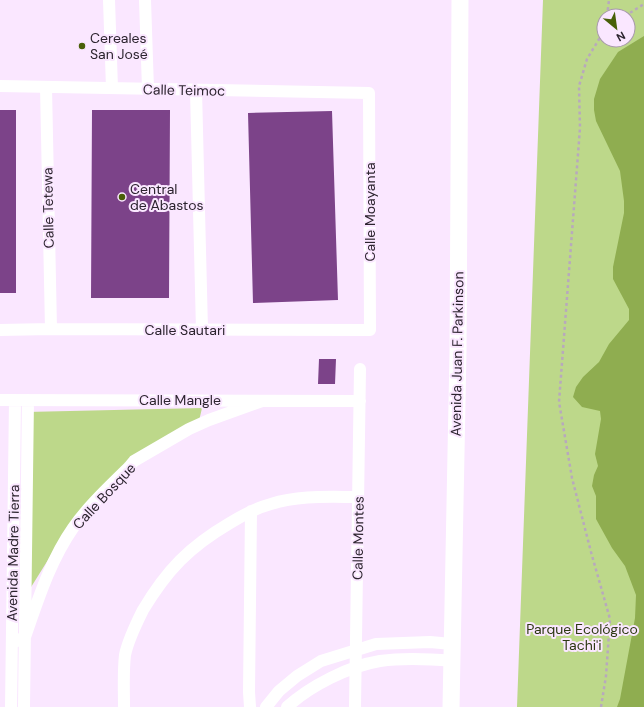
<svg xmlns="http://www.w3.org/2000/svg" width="644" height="707" font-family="'DM Sans',sans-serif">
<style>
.green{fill:#bdd88a;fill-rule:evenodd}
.water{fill:#8fad50}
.building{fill:#7c4389}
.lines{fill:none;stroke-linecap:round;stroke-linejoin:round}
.path{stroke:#b8a9bd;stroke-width:2.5;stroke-dasharray:3 3;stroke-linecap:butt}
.minor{stroke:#fff;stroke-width:12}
.secondary{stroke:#fff;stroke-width:17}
.poi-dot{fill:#495f09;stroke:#fae7ff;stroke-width:1.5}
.labels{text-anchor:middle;stroke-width:4;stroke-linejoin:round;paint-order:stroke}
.poi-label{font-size:14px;fill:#2c242f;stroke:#fae7ff;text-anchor:start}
.street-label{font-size:14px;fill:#2c242f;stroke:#fae7ff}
.park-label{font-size:14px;fill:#2d3912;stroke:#fae7ff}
</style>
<rect width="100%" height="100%" fill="#fae7ff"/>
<path class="green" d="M 543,0 L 644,0 L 644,707 L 517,707 ZM 604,16 L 628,16 L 628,40 L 604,40 Z
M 202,408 L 199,421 L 127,463 L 71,523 L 28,592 L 26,412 Z"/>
<path class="water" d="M 644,36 L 644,707 L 617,707 L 620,699 L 635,618 L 636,595 L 625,566 L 612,548 L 596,519 L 596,496 L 592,486 L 594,475 L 598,466 L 595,454 L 601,419 L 600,411 L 582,407 L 573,397 L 576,387 L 583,377 L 599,362 L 609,344 L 629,320 L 629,309 L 613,279 L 613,267 L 624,213 L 624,201 L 620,171 L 596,121 L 594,110 L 594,99 L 600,79 L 618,52 Z"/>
<path class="building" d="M 0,110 L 16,110 L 16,293 L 0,293 Z
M 92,110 L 170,110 L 169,298 L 91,298 Z
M 332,111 L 338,300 L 253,303 L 248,113 Z
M 319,359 L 336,359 L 335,384 L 318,384 Z"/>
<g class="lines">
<path class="path" d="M 607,16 L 609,0
M 625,16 L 644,4
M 601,707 L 606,676 L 610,619 L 591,552 L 572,478 L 559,402 L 580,128 L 579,86 L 587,59 L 604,31"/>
<path class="minor" d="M 109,0 L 112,88
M 145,0 L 148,89
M 0,86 L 369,93 L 370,330 L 51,329 L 0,330
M 46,87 L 51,329
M 196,90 L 202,330
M 0,400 L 360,401
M 12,643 L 25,637 C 38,600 50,561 73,528 C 88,506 110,486 129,467 L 134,461 L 189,429 L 209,420 L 262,401
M 11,707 L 15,400
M 24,707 L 28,400
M 124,707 C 124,690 123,672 125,655 C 128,640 136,624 143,610 C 167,570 189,547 230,523 C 243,515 256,508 271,504 C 299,495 329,497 358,497
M 250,707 L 249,692 L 251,511
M 266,707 L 279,691 L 297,676 L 321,661 L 376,644 L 430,642 L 452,644
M 287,707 C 310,686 349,666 380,661 C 402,658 430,659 452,661
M 355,707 L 360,369"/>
<path class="secondary" d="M 451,707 L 458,352 L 460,0"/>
</g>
<g class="poi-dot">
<circle cx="82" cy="46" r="4"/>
<circle cx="122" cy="197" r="4"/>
</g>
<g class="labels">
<g class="poi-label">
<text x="90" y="43">Cereales<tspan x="90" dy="16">San José</tspan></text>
<text x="130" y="194">Central<tspan x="130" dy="16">de Abastos</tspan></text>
</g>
<g class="street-label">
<text transform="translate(184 90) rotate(1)" y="5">Calle Teimoc</text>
<text transform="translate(48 208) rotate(-91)" y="5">Calle Tetewa</text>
<text transform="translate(370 212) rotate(-90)" y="5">Calle Moayanta</text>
<text x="185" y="335">Calle Sautari</text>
<text transform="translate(457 354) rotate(-89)" y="5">Avenida Juan F. Parkinson</text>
<text x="180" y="405">Calle Mangle</text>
<text transform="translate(104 496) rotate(-47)" y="5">Calle Bosque</text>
<text transform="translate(358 538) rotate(-89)" y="5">Calle Montes</text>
<text transform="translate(13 553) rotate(-89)" y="5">Avenida Madre Tierra</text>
</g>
<g class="park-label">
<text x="582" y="634">Parque Ecológico<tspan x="582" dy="16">Tachi'i</tspan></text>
</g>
</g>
<g transform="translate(616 28) rotate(151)"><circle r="19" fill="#fae7ff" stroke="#a899ac"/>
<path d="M0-3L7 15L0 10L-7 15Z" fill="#495f09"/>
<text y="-6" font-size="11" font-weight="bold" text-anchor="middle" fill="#2c242f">N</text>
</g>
</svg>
